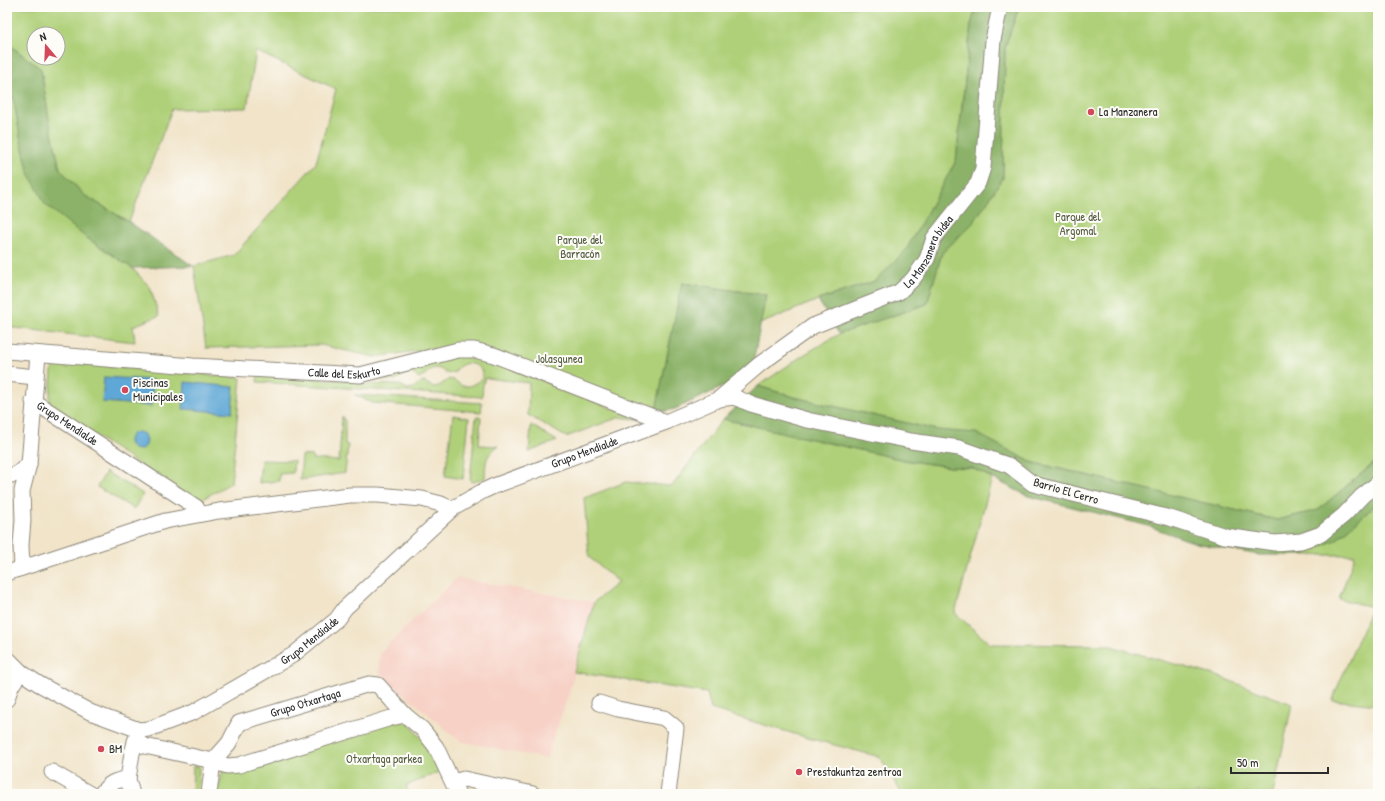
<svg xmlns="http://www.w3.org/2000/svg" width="1385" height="801" font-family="'Patrick Hand',sans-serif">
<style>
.built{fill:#f7d1c6}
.green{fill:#afd078;stroke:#6d7e52;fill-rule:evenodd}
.forest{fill:#8bb268;stroke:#5b6e4a}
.water{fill:#5fa7d6;stroke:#456980}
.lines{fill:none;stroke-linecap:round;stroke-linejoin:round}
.street-casing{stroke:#8e887a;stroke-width:17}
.street{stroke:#fff;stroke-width:15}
.poi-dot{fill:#d1495b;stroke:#fdfcf7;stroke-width:1.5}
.labels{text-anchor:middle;stroke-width:4;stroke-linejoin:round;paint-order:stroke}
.poi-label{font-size:12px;fill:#2b2b2b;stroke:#fdfcf7;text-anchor:start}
.park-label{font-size:12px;fill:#535d42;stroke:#fdfcf7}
.street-label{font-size:12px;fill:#2b2b2b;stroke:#fdfcf7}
</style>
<rect width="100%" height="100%" fill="#fdfcf7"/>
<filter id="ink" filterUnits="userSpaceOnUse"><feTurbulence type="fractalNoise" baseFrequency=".025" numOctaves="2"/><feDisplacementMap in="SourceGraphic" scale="8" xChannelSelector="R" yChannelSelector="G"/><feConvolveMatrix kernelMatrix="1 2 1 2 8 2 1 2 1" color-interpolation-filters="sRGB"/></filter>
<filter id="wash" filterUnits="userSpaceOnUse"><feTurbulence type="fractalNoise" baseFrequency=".012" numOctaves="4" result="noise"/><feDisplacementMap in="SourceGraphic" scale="16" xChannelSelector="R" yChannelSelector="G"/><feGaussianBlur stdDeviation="0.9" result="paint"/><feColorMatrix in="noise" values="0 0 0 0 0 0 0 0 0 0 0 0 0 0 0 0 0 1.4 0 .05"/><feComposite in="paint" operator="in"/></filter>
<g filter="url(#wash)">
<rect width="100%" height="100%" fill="#f1e4c9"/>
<path class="built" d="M 457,578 L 594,602 L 568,696 L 546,759 L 460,741 L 379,673 L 379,655 L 385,647 Z"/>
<path class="green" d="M 7,7 L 976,7 L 971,25 L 956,161 L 906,250 L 875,281 L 818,300 L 760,324 L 766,295 L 682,283 L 656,410 L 470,344 L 374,357 L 321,345 L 206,348 L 194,266 L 234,255 L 316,163 L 336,89 L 256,51 L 247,108 L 172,109 L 129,222 L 84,195 L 60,169 L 49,119 L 41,69 L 7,43 ZM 34,34 L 58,34 L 58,58 L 34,58 Z
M 1019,7 L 1378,7 L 1378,462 L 1374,463 L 1318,510 L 1277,520 L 1031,462 L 976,434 L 937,430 L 794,397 L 758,386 L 805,354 L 839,334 L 927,304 L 942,253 L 973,223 L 1003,178 L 1005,47 Z
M 7,93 L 13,97 L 21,141 L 29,173 L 84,236 L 132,268 L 150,287 L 159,316 L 133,326 L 135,342 L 7,327 Z
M 459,355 L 490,360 L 642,420 L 620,417 L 566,437 L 528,415 L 529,383 L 485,378 L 483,384 L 482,397 L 257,382 L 258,376 L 354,381 L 359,384 L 400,385 L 408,389 L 413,388 L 418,384 L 424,382 L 433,387 L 439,386 L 449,379 L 454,380 L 462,386 L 470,386 L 481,380 C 488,366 464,355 455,372 C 444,377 445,369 436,368 C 429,368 426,376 419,378 L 413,374 L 408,373 L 395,380 L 363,380 Z
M 53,361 L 241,378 L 231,483 L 197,502 L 49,406 Z
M 355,395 L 482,403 L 481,412 L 373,403 Z
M 453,415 L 469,418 L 463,479 L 445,476 Z
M 342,416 L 345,421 L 345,444 L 348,445 L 345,473 L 300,480 L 302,455 L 312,456 L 312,459 L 339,461 Z
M 476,417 L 481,417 L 479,445 L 498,446 C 484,457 486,462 485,478 L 474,482 L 470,481 Z
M 723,419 L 904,460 L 951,467 L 972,468 L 992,478 L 955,613 L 990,644 L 1107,645 L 1217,676 L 1292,704 L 1273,794 L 902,794 L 880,757 L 808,738 L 711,709 L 707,693 L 574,672 L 594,602 L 619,582 L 589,557 L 584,498 L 626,482 L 672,486 Z
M 531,425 L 557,441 L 529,452 Z
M 261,460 L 294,461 L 293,473 L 279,474 L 279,481 L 259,483 Z
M 106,472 L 143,494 L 134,509 L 97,487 Z
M 1378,503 L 1378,705 L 1332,700 L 1372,607 L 1339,599 L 1355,555 L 1302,555 L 1337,539 Z
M 405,718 L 428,747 L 439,772 L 406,786 L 409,794 L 219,794 L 218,790 L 223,770 Z
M 193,766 L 199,766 L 198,794 L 192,794 Z"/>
<path class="forest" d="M 976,7 L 1019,7 L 1005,47 L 1003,178 L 973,223 L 942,253 L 927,304 L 839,334 L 818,300 L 875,281 L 906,250 L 956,161 L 971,25 Z
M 7,43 L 41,69 L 49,119 L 60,169 L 84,195 L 129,222 L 193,266 L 132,268 L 84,236 L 45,204 L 29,173 L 21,141 L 13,97 L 7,93 Z
M 682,283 L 766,295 L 753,363 L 727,385 L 675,409 L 666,411 L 656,410 Z
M 758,386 L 794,397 L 937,430 L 976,433 L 1031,462 L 1277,520 L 1318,510 L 1374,463 L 1378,462 L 1378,503 L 1337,539 L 1302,555 L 1259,555 L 1196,543 L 1145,525 L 1028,496 L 972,468 L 951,467 L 904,460 L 723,419 Z"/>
<path class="water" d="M 104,377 L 153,380 L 151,406 L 102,402 Z
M 185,382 L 234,387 L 232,413 L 183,409 Z
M129 441a9 9 0 1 1 18 0a9 9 0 1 1-18 0Z"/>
</g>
<g filter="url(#ink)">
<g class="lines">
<g class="street-casing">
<g id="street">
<path id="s1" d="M 7,351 L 193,366 L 360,375 L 458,350 L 474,350 L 494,355 L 666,422"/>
<path d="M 7,374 L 35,377"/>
<path d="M 719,399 L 734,397 L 751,404 L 807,420 L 911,441 L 959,448 L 1010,466 L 1033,484 L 1170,518 L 1225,536 L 1275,543 L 1301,541 L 1321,534 L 1344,515 L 1362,496 L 1378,483"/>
<path id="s2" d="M 33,401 L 196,507 L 200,514"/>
<path d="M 29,464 L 38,354"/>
<path d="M 7,476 L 17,474 L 29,464 L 22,491 L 23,520 L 21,545 L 22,568"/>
<path d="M 7,573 L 165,521 L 219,511 L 350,495 L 378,495 L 422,499 L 441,504 L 452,509"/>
<path id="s3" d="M 7,658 L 22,673 L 39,684 L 90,712 L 139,730 L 149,729 L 194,712 L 293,655 L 337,619 L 345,608 L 452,509 L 483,491 L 494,486 L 666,422 L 719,399 L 760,364 L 813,326 L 899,292 L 913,279 L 927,259 L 934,238 L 978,183 L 983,168 L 993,40 L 1000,7"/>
<path d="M 7,699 C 10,688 13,680 22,673"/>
<path d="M 599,703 L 618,709 L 664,718 L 676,728 L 668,794"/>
<path d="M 135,741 L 145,746 L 213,761 L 227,766 L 239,765 L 391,718 L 405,715 L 422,729 L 436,747 L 458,794"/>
<path d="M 52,772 L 90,794"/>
<path d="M 453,782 L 464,779 L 533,794"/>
<path d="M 101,794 C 109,783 115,780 128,779"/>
<path d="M 132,794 L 128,779 L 132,753 L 138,733"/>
<path id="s4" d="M 209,794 L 213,761 L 229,743 L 239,723 L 369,684 L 378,685 L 405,715"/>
</g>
</g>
<use href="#street" class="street"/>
</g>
</g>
<g class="poi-dot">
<circle cx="1091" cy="112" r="4"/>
<circle cx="125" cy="390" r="4"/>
<circle cx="101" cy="749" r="4"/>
<circle cx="799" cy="772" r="4"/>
</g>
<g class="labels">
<g class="poi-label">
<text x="1099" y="116">La Manzanera</text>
<text x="133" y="387">Piscinas<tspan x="133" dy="14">Municipales</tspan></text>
<text x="109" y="753">BM</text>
<text x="807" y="776">Prestakuntza zentroa</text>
</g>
<g class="park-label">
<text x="1078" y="221">Parque del<tspan x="1078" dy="14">Argomal</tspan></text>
<text x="580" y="244">Parque del<tspan x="580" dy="14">Barracón</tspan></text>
<text x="559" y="363">Jolasgunea</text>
<text x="384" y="763">Otxartaga parkea</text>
</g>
<g class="street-label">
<text dy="4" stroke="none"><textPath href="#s3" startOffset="1092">La Manzanera bidea</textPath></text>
<text dy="4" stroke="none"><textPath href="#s1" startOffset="338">Calle del Eskurto</textPath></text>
<text dy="4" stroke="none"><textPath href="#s2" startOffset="41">Grupo Mendialde</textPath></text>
<text dy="4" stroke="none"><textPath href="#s3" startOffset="685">Grupo Mendialde</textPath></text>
<text transform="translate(1066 491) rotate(16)" y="4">Barrio El Cerro</text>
<text dy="4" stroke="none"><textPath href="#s3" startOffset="346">Grupo Mendialde</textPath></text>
<text dy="4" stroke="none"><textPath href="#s4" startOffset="149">Grupo Otxartaga</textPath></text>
</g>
</g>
<rect width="1385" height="801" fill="none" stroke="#fdfcf7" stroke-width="24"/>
<g transform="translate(46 46) rotate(341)"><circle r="19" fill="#fdfcf7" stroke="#a9a8a5"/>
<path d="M0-3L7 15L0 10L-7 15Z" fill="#d1495b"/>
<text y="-6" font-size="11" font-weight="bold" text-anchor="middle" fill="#2b2b2b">N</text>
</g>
<path d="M1231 767v6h97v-6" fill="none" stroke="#2b2b2b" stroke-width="2"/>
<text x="1237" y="767" font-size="12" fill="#2b2b2b" stroke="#fdfcf7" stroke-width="3" paint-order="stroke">50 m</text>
</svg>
